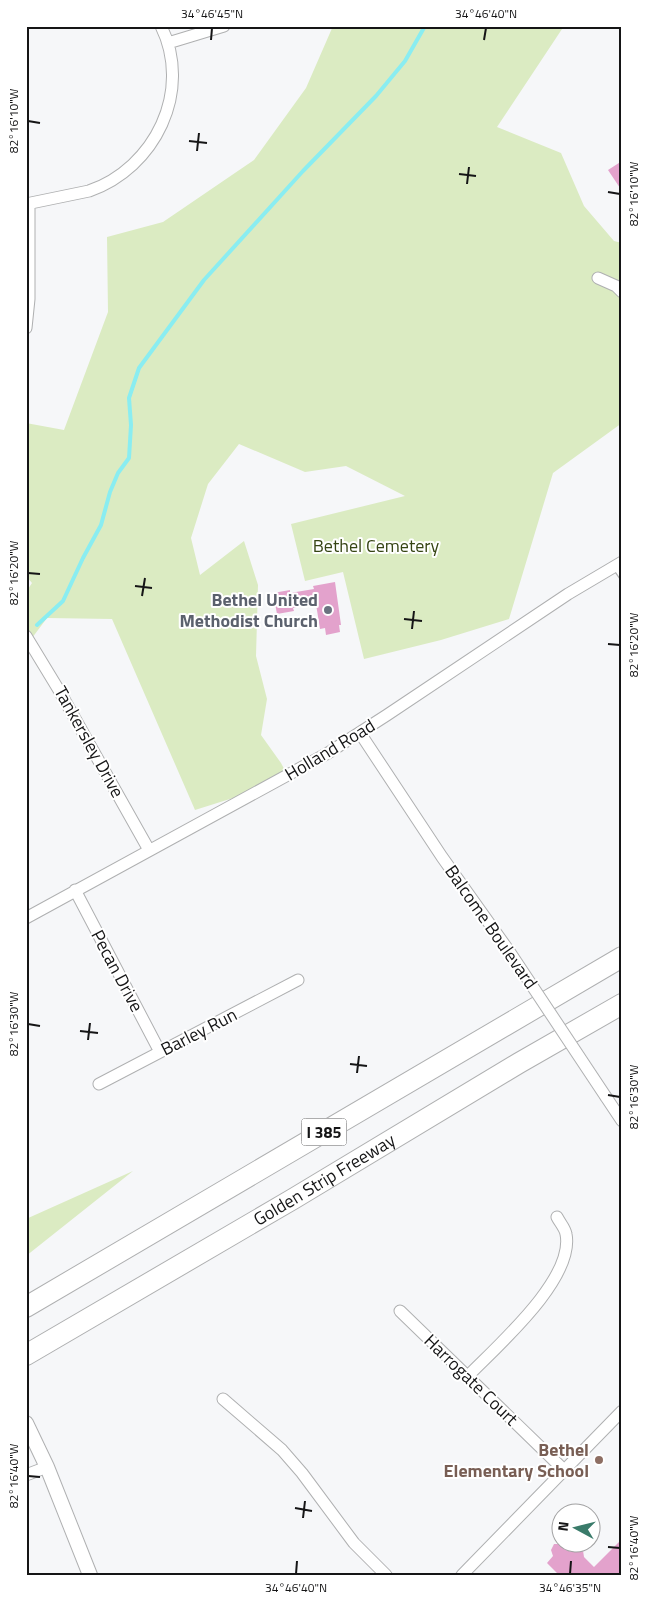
<svg xmlns="http://www.w3.org/2000/svg" width="648" height="1601" font-family="'Titillium Web',sans-serif">
<style>
.green{fill:#dbebc2}
.lines{fill:none;stroke-linecap:round;stroke-linejoin:round}
.stream{stroke:#8aedf1;stroke-width:4}
.building{fill:#e3a2cc}
.service-casing{stroke:#afb0b1;stroke-width:8}
.minor-casing{stroke:#afb0b1;stroke-width:13}
.tertiary-casing{stroke:#afb0b1;stroke-width:16}
.motorway-casing{stroke:#afb0b1;stroke-width:22}
.service{stroke:#fff;stroke-width:5.5}
.minor{stroke:#fff;stroke-width:11}
.tertiary{stroke:#fff;stroke-width:14}
.motorway{stroke:#fff;stroke-width:20}
.minor-bridge-casing{stroke:#afb0b1;stroke-width:13;stroke-linecap:butt}
.minor-bridge{stroke:#fff;stroke-width:11}
.ticks{fill:none;stroke:#151516;stroke-width:2}
.worship-dot{fill:#6b7280;stroke:#fff;stroke-width:2}
.education-dot{fill:#8d6e63;stroke:#fff;stroke-width:2}
.labels{text-anchor:middle;stroke-width:4;stroke-linejoin:round;paint-order:stroke}
.shield{fill:#fff;stroke:#5b5b5c;stroke-width:1}
.shield-label{font-size:16px;font-weight:bold;fill:#151516}
.park-label{font-size:18px;fill:#354413;stroke:#fff}
.worship-label{font-size:18px;font-weight:bold;fill:#5b616d;stroke:#fff;text-anchor:end}
.street-label{font-size:18px;fill:#151516;stroke:#fff}
.education-label{font-size:18px;font-weight:bold;fill:#785e54;stroke:#fff;text-anchor:end}
.neatline{fill:none;stroke:#151516;stroke-width:2}
.ticks-label{font-size:12px;text-anchor:middle;fill:#151516}
</style>
<rect width="100%" height="100%" fill="#f6f7f9"/>
<path class="green" d="M 333,26 L 564,26 L 497,127 L 561,153 L 584,206 L 614,241 L 622,243 L 622,423 L 553,473 L 509,619 L 441,640 L 364,659 L 343,572 L 305,581 L 291,524 L 405,496 L 346,466 L 305,472 L 239,444 L 208,484 L 191,538 L 200,575 L 244,541 L 258,585 L 256,656 L 267,699 L 261,735 L 281,763 L 290,780 L 195,810 L 112,619 L 47,618 L 26,646 L 26,592 L 32,583 L 26,576 L 26,423 L 64,430 L 108,312 L 107,237 L 163,222 L 254,160 L 306,88 Z
M 133,1171 L 26,1256 L 26,1219 Z"/>
<g class="lines">
<path class="stream" d="M 37,625 L 63,601 L 83,558 L 101,525 L 110,492 L 118,473 L 129,458 L 131,425 L 129,398 L 139,368 L 204,280 L 303,171 L 376,96 L 405,61 L 425,26"/>
</g>
<path class="building" d="M 622,161 L 622,191 L 608,170 Z
M 335,582 L 341,625 L 339,625 L 340,632 L 326,635 L 325,628 L 320,629 L 316,604 L 293,608 L 294,611 L 277,614 L 273,593 L 290,590 L 290,593 L 314,589 L 313,586 Z
M 622,1539 L 622,1575 L 559,1575 L 547,1563 L 553,1556 L 551,1550 L 554,1544 L 582,1544 L 584,1557 L 594,1567 Z"/>
<g class="lines">
<g class="service-casing">
<path id="service" d="M 615,566 L 622,576"/>
</g>
<g class="minor-casing">
<path id="minor" d="M 168,43 L 224,26
M 26,204 L 89,191 C 155,168 193,91 161,26
M 598,278 L 616,286 L 622,292
M 26,328 L 29,299 L 29,204
M 26,636 L 60,692 L 149,850
M 360,733 L 442,857 L 509,951
M 75,890 L 160,1052
M 26,918 L 328,753 L 387,715 L 568,594 L 622,562
M 99,1084 L 298,980
M 606,1097 L 622,1121
M 400,1311 L 564,1470
M 467,1377 C 496,1347 575,1279 566,1234 C 565,1228 560,1223 557,1217
M 223,1399 L 282,1450 L 302,1473 L 354,1543 L 386,1575
M 26,1475 L 47,1467
M 462,1575 L 622,1411"/>
</g>
<g class="tertiary-casing">
<path id="tertiary" d="M 26,1423 L 47,1467 L 90,1575"/>
</g>
<g class="motorway-casing">
<g id="motorway">
<path d="M 26,1307 L 622,957"/>
<path id="s1" d="M 26,1355 L 293,1199 L 519,1063 L 622,1004"/>
</g>
</g>
<use href="#service" class="service"/>
<use href="#minor" class="minor"/>
<use href="#tertiary" class="tertiary"/>
<use href="#motorway" class="motorway"/>
<g class="minor-bridge-casing">
<path id="minor-bridge" d="M 509,951 L 606,1097"/>
</g>
<use href="#minor-bridge" class="minor-bridge"/>
</g>
<path class="ticks" d="M 211,40 L 212,28M 484,40 L 486,28M 28,121 L 40,123M 189,141 L 207,143M 197,151 L 199,133M 459,174 L 476,176M 467,184 L 469,167M 608,192 L 620,194M 28,573 L 40,574M 135,586 L 152,588M 142,596 L 145,578M 404,619 L 422,621M 412,629 L 414,611M 608,644 L 620,645M 28,1024 L 40,1026M 80,1031 L 98,1033M 88,1040 L 90,1023M 350,1064 L 367,1066M 357,1073 L 359,1056M 608,1095 L 620,1097M 28,1476 L 40,1477M 295,1508 L 312,1511M 303,1518 L 305,1501M 608,1547 L 620,1548M 296,1574 L 297,1561M 570,1574 L 571,1561"/>
<circle class="worship-dot" cx="328" cy="610" r="5"/>
<circle class="education-dot" cx="599" cy="1460" r="5"/>
<g class="labels">
<rect class="shield" x="301.5" y="1118.5" width="45" height="27" rx="4"/>
<g class="shield-label">
<text x="324" y="1138">I 385</text>
</g>
<g class="park-label">
<text x="376" y="552">Bethel Cemetery</text>
</g>
<g class="worship-label">
<text x="318" y="606">Bethel United<tspan x="318" dy="21">Methodist Church</tspan></text>
</g>
<g class="street-label">
<text transform="translate(89 742) rotate(61)" y="6">Tankersley Drive</text>
<text transform="translate(330 750) rotate(-31)" y="6">Holland Road</text>
<text transform="translate(491 927) rotate(55)" y="6">Balcome Boulevard</text>
<text transform="translate(117 971) rotate(62)" y="6">Pecan Drive</text>
<text transform="translate(199 1032) rotate(-27)" y="6">Barley Run</text>
<text dy="6" stroke="none"><textPath href="#s1" startOffset="346">Golden Strip Freeway</textPath></text>
<text transform="translate(471 1380) rotate(44)" y="6">Harrogate Court</text>
</g>
<g class="education-label">
<text x="589" y="1456">Bethel<tspan x="589" dy="21">Elementary School</tspan></text>
</g>
</g>
<rect width="648" height="1601" fill="none" stroke="#ffffff" stroke-width="55"/>
<g transform="translate(576 1528) rotate(277)"><circle r="24" fill="#ffffff" stroke="#a1a1a2"/>
<path d="M0-4L9 19L0 12L-9 19Z" fill="#3a7b6a"/>
<text y="-8" font-size="14" font-weight="bold" text-anchor="middle" fill="#151516">N</text>
</g>
<rect x="28" y="28" width="592" height="1546" class="neatline"/>
<g class="ticks-label">
<text x="212" y="18">34°46'45"N</text>
<text x="486" y="18">34°46'40"N</text>
<text transform="translate(14 121) rotate(-90)" y="4">82°16'10"W</text>
<text transform="translate(634 194) rotate(-90)" y="4">82°16'10"W</text>
<text transform="translate(14 573) rotate(-90)" y="4">82°16'20"W</text>
<text transform="translate(634 645) rotate(-90)" y="4">82°16'20"W</text>
<text transform="translate(14 1024) rotate(-90)" y="4">82°16'30"W</text>
<text transform="translate(634 1097) rotate(-90)" y="4">82°16'30"W</text>
<text transform="translate(14 1476) rotate(-90)" y="4">82°16'40"W</text>
<text transform="translate(634 1548) rotate(-90)" y="4">82°16'40"W</text>
<text x="296" y="1592">34°46'40"N</text>
<text x="570" y="1592">34°46'35"N</text>
</g>
</svg>
